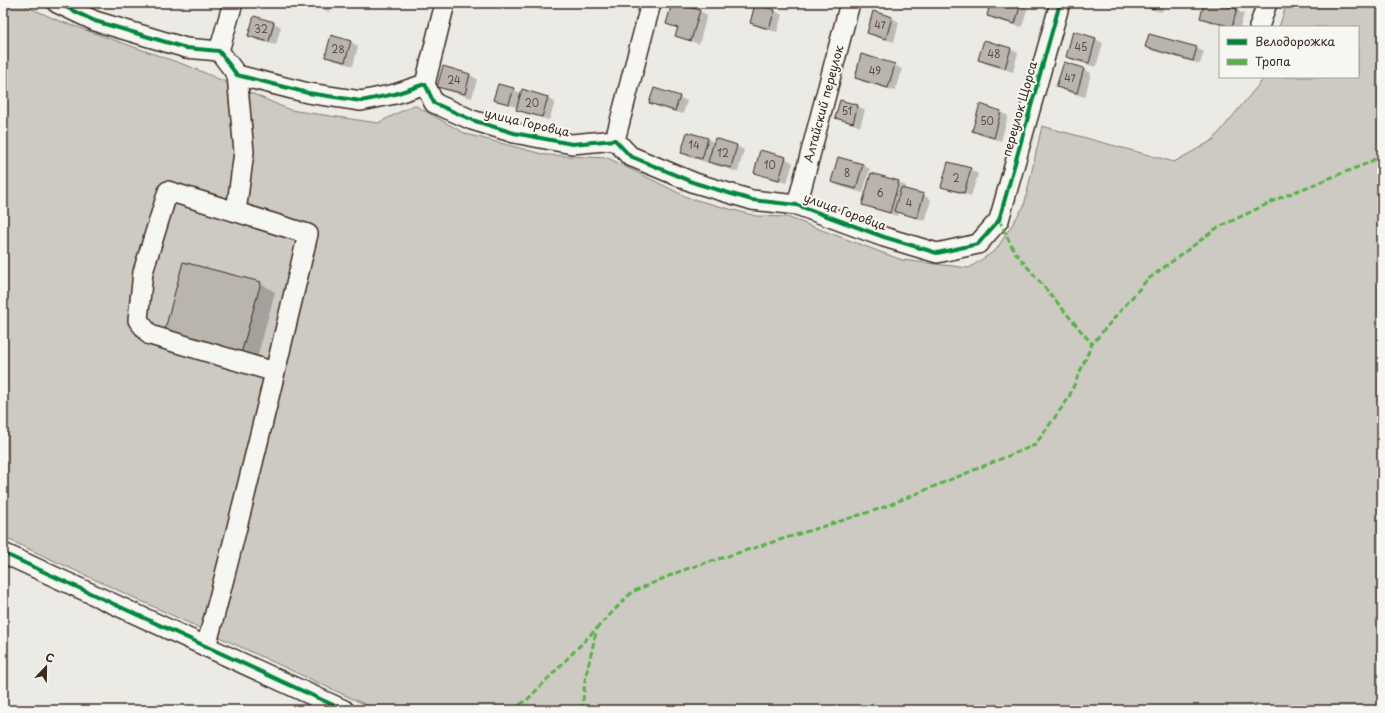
<svg xmlns="http://www.w3.org/2000/svg" width="1385" height="713" font-family="'Playpen Sans',sans-serif">
<style>
.green{fill:#cdcac4;stroke:#847a71}
.shadow{fill:#0003}
.building{fill:#bab4ae;stroke:#3b2a1e}
.lines{fill:none;stroke-linecap:round;stroke-linejoin:round}
.minor-casing{stroke:#3b2a1e;stroke-width:22}
.minor{stroke:#f6f6f2;stroke-width:19}
.quiet{stroke:#57b245;stroke-width:3;stroke-dasharray:6 3;stroke-linecap:butt}
.cycleway-casing{stroke:#f6f6f2;stroke-width:6}
.cycleway{stroke:#00873e;stroke-width:4}
.labels{text-anchor:middle;stroke-width:4;stroke-linejoin:round;paint-order:stroke}
.number-label{font-size:10px;fill:#5b4c42}
.street-label{font-size:12px;fill:#3b2a1e;stroke:#f6f6f2}
</style>
<rect width="100%" height="100%" fill="#ebeae5"/>
<filter id="ink" filterUnits="userSpaceOnUse"><feTurbulence type="fractalNoise" baseFrequency=".025" numOctaves="2"/><feDisplacementMap in="SourceGraphic" scale="8" xChannelSelector="R" yChannelSelector="G"/><feConvolveMatrix kernelMatrix="1 2 1 2 8 2 1 2 1" color-interpolation-filters="sRGB"/></filter>
<g filter="url(#ink)">
<path class="green" d="M 3,3 L 19,3 L 57,20 L 191,67 L 290,110 L 378,123 L 414,105 L 466,134 L 546,155 L 608,158 L 689,198 L 756,216 L 787,217 L 902,260 L 969,268 L 996,250 L 1024,206 L 1042,126 L 1174,162 L 1213,140 L 1265,77 L 1358,77 L 1358,27 L 1279,27 L 1287,3 L 1382,3 L 1382,710 L 377,710 L 3,537 Z"/>
<path class="shadow" d="M 303,3 L 332,3 L 330,12 Z
M 530,3 L 545,3 L 542,11 L 530,5 Z
M 673,3 L 700,11 L 707,15 L 699,44 L 676,36 L 678,29 L 668,24 Z
M 991,3 L 1024,3 L 1028,6 L 1022,27 L 995,20 L 988,15 Z
M 1137,3 L 1164,3 L 1162,12 L 1145,8 Z
M 1205,3 L 1213,3 L 1237,10 L 1244,14 L 1240,27 L 1226,27 L 1209,22 L 1201,18 Z
M 774,10 L 782,15 L 777,32 L 758,27 L 751,23 Z
M 874,13 L 892,18 L 899,22 L 894,42 L 876,37 L 868,33 Z
M 254,17 L 274,23 L 281,27 L 276,45 L 256,40 L 249,35 Z
M 331,36 L 351,42 L 358,46 L 353,66 L 333,60 L 326,56 Z
M 1095,39 L 1103,43 L 1096,67 L 1074,61 L 1067,56 Z
M 1146,47 L 1196,48 L 1204,52 L 1200,64 L 1154,51 Z
M 1010,49 L 1018,53 L 1013,72 L 986,64 L 979,60 Z
M 1064,63 L 1084,69 L 1091,73 L 1085,97 L 1065,91 L 1057,87 Z
M 894,65 L 902,69 L 895,91 L 863,82 L 856,78 Z
M 443,67 L 470,75 L 477,79 L 472,98 L 445,90 L 438,86 Z
M 513,89 L 522,94 L 547,98 L 555,102 L 549,120 L 525,113 L 518,108 L 494,99 Z
M 679,97 L 687,101 L 683,114 L 658,107 L 651,103 Z
M 841,101 L 858,106 L 865,110 L 860,127 L 837,117 Z
M 980,106 L 1001,112 L 1008,116 L 1001,141 L 980,135 L 973,131 Z
M 708,139 L 715,143 L 716,140 L 737,146 L 744,150 L 738,172 L 689,157 L 682,152 Z
M 785,158 L 793,163 L 787,183 L 763,177 L 755,172 Z
M 863,165 L 870,169 L 863,193 L 839,186 L 832,182 Z
M 970,169 L 978,174 L 971,196 L 950,190 L 942,186 Z
M 898,182 L 906,186 L 905,190 L 924,195 L 931,200 L 925,221 L 898,212 L 897,216 L 871,208 L 863,204 Z
M 260,283 L 275,292 L 256,362 L 180,341 Z"/>
<path class="building" d="M 304,3 L 324,3 L 322,8 Z
M 672,3 L 700,10 L 691,41 L 675,36 L 678,28 L 666,24 Z
M 990,3 L 1021,3 L 1015,24 L 987,16 Z
M 1136,3 L 1156,3 L 1154,9 Z
M 1204,3 L 1216,3 L 1237,9 L 1232,27 L 1200,18 Z
M 755,4 L 775,10 L 769,29 L 750,23 Z
M 873,11 L 892,17 L 886,39 L 867,33 Z
M 254,16 L 274,22 L 269,42 L 248,36 Z
M 1073,31 L 1096,38 L 1089,63 L 1066,57 Z
M 1149,34 L 1197,47 L 1193,61 L 1145,47 Z
M 331,35 L 351,41 L 345,62 L 325,57 Z
M 984,40 L 1011,48 L 1005,68 L 978,60 Z
M 861,54 L 895,64 L 888,88 L 855,78 Z
M 1064,62 L 1084,68 L 1077,93 L 1056,87 Z
M 443,66 L 470,74 L 465,94 L 437,87 Z
M 498,84 L 514,88 L 509,104 L 493,100 Z
M 654,88 L 680,96 L 675,111 L 649,103 Z
M 522,89 L 548,97 L 542,117 L 516,110 Z
M 840,100 L 858,105 L 853,123 L 835,118 Z
M 980,104 L 1001,111 L 994,138 L 972,131 Z
M 687,132 L 708,138 L 702,159 L 681,153 Z
M 715,138 L 737,145 L 731,168 L 708,162 Z
M 760,150 L 786,157 L 779,180 L 754,173 Z
M 838,157 L 863,164 L 856,189 L 831,182 Z
M 948,162 L 971,168 L 964,193 L 941,187 Z
M 871,173 L 899,181 L 890,213 L 862,205 Z
M 901,188 L 924,194 L 917,218 L 894,211 Z
M 183,262 L 261,282 L 241,354 L 164,333 Z"/>
<g class="lines">
<g class="minor-casing">
<path id="minor" d="M 57,3 L 95,21 L 186,48 L 219,51 L 237,75 L 308,93 L 361,101 L 395,94 L 425,84 L 434,103 L 472,120 L 514,133 L 572,144 L 615,140 L 630,156 L 695,183 L 752,200 L 797,205 L 884,237 L 937,253 L 978,244 L 999,220 L 1060,3
M 1259,27 L 1267,3
M 219,51 L 233,3
M 425,84 L 445,3
M 615,140 L 651,3
M 797,205 L 850,3
M 236,212 L 244,152 L 237,75
M 3,553 L 344,710
M 206,647 C 243,510 275,372 308,234 L 168,191 L 143,272 L 138,320 L 150,335 L 275,372"/>
</g>
<use href="#minor" class="minor"/>
<path class="quiet" d="M 999,220 L 1014,251 L 1092,344
M 512,710 L 528,699 L 632,592 L 683,570 L 879,509 L 1035,445 L 1068,399 L 1092,344 L 1147,280 L 1217,228 L 1282,197 L 1368,163 L 1382,155
M 582,710 L 585,680 L 597,628"/>
<g class="cycleway-casing">
<path id="cycleway" d="M 57,3 L 95,21 L 186,48 L 219,51 L 237,75 L 308,93 L 361,101 L 395,94 L 425,84 L 434,103 L 472,120 L 514,133 L 572,144 L 615,140 L 630,156 L 695,183 L 752,200 L 797,205 L 884,237 L 937,253 L 978,244 L 999,220 L 1060,3
M 3,553 L 344,710"/>
</g>
<use href="#cycleway" class="cycleway"/>
</g>
</g>
<g class="labels">
<g class="number-label">
<text x="880" y="29">47</text>
<text x="261" y="33">32</text>
<text x="1081" y="51">45</text>
<text x="338" y="53">28</text>
<text x="994" y="58">48</text>
<text x="875" y="75">49</text>
<text x="1070" y="82">47</text>
<text x="454" y="84">24</text>
<text x="532" y="107">20</text>
<text x="847" y="115">51</text>
<text x="987" y="125">50</text>
<text x="694" y="149">14</text>
<text x="723" y="157">12</text>
<text x="770" y="169">10</text>
<text x="847" y="177">8</text>
<text x="956" y="182">2</text>
<text x="880" y="197">6</text>
<text x="909" y="207">4</text>
</g>
<g class="street-label">
<text transform="translate(824 104) rotate(-75)" y="4">Алтайский переулок</text>
<text transform="translate(1020 109) rotate(-74)" y="4">переулок Щорса</text>
<text transform="translate(527 123) rotate(13)" y="4">улица Горовца</text>
<text transform="translate(845 212) rotate(20)" y="4">улица Горовца</text>
</g>
</g>
<rect width="1385" height="713" fill="none" stroke="#f6f6f2" stroke-width="16"/>
<rect x="8" y="8" width="1369" height="697" fill="none" stroke="#3b2a1e" stroke-width="1.5" filter="url(#ink)"/>
<rect x="1219" y="26" width="140" height="52" fill="#f6f6f2" stroke="#aba49d"/>
<rect x="1227" y="39" width="20" height="6" fill="#00873e" stroke="#aba49d"/>
<text x="1255" y="46" font-size="12" fill="#3b2a1e">Велодорожка</text>
<rect x="1227" y="59" width="20" height="6" fill="#57b245" stroke="#aba49d"/>
<text x="1255" y="66" font-size="12" fill="#3b2a1e">Тропа</text>
<g transform="translate(46 667) rotate(22)" stroke="#f6f6f2" stroke-width="3" paint-order="stroke">
<path d="M0-3L7 15L0 10L-7 15Z" fill="#3b2a1e"/>
<text y="-6" font-size="11" font-weight="bold" text-anchor="middle" fill="#3b2a1e">С</text>
</g>
</svg>
